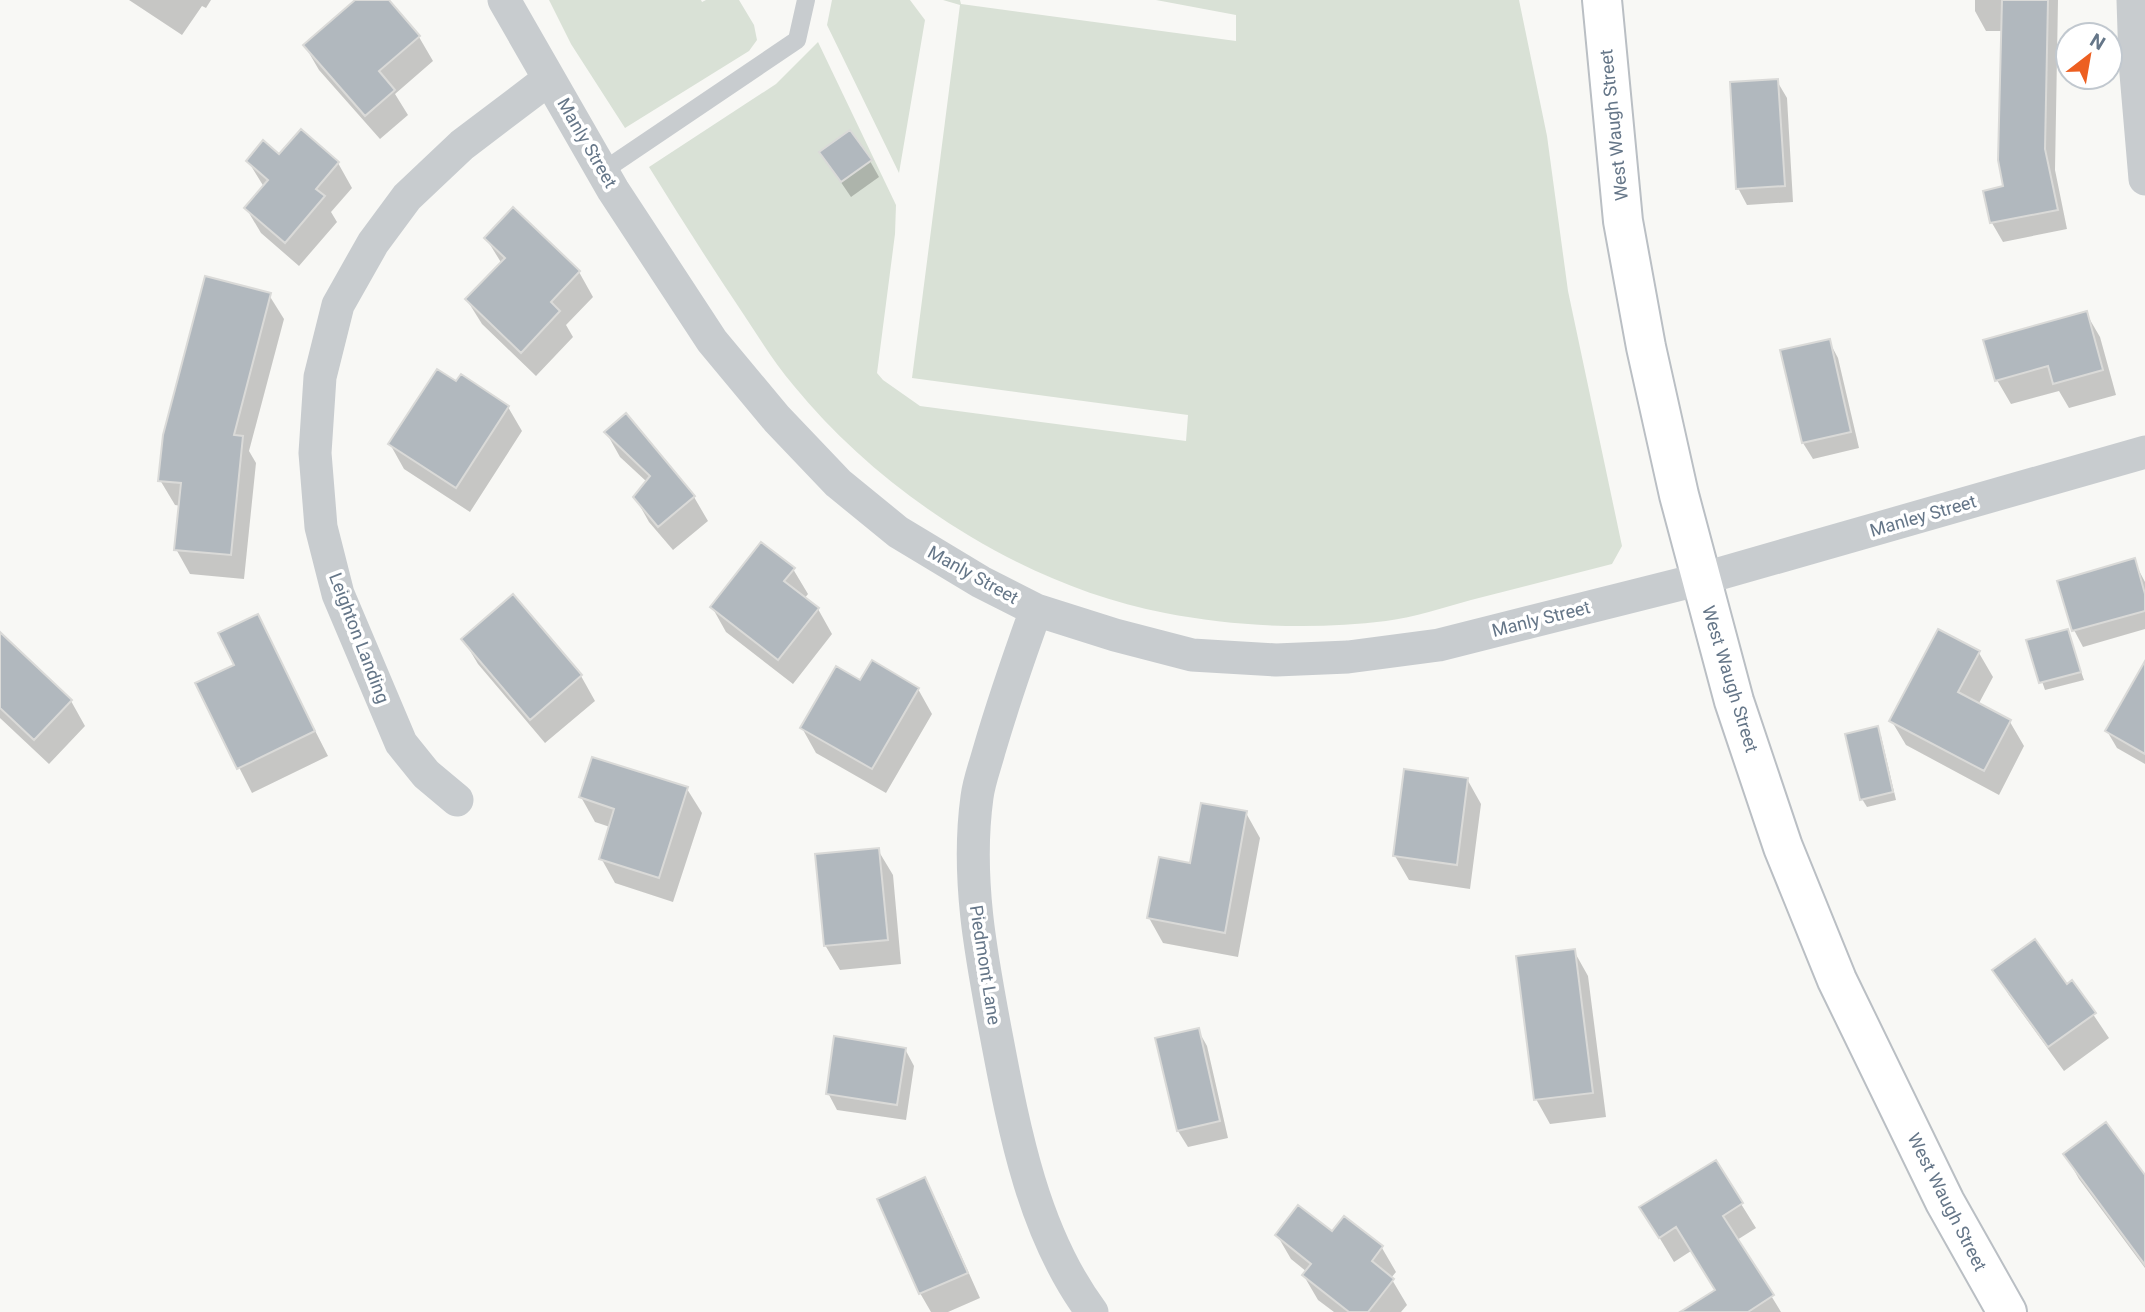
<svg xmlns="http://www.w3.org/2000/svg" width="2145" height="1312" font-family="Roboto,sans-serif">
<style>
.green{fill:#d9e1d6}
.shadow{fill:#0003}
.building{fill:#b1b8be;stroke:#dadad8;stroke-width:2}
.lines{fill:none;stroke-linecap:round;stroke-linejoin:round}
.secondary-casing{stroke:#babfc4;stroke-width:42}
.lane{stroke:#c8cccf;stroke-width:18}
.street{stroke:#c8cccf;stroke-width:33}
.secondary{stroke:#fff;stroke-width:38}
.labels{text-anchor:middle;stroke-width:7;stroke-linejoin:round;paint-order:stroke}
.street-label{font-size:18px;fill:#657688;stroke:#fff}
</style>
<rect width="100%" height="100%" fill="#f8f8f5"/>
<path class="green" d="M 549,0 L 701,0 L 702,2 L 706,0 L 739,0 L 754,25 L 757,40 L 749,51 L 625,128 L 571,44 Z
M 832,0 L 910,0 L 925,20 L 899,173 L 827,25 Z
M 943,0 L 960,0 L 961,4 L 1236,41 L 1236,15 L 1156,0 L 1519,0 L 1547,136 L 1568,291 L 1622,546 L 1612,564 C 1565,576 1518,588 1471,600 C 1443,608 1415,617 1386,621 C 1314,630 1237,627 1165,613 C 1025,586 884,496 794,386 C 775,364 760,339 744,315 C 711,266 680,217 649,167 L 776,84 L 818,42 L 896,205 L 895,234 L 877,373 L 883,380 L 920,406 L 1186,441 L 1188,415 L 912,378 L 960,5 Z"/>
<path class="shadow" d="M 129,0 L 211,0 L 206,8 L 202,6 L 182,35 Z
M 358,0 L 387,0 L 419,37 L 433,61 L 395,94 L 408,115 L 380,139 L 319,70 L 305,46 Z
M 1975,0 L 2058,0 L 2055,170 L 2067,229 L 2003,242 L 1992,223 L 1985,192 L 2005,188 L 2003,31 L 1986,31 L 1975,11 Z
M 1777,81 L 1787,98 L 1793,202 L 1747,205 L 1738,188 Z
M 821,153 L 870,161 L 879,177 L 851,197 Z
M 279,156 L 338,163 L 352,188 L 331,212 L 337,222 L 299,266 L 261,233 L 246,208 L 264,187 L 248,161 Z
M 486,238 L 579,272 L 593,297 L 566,325 L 573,337 L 536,376 L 482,324 L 467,300 L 502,264 Z
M 269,295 L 284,319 L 249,451 L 256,463 L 244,579 L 190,574 L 176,549 L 181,506 L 175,505 L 160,480 Z
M 2086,313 L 2100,337 L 2116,395 L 2069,408 L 2059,391 L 2011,404 L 1997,380 Z
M 1829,341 L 1838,358 L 1859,448 L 1813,459 L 1803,443 Z
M 456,384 L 508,407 L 522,431 L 470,512 L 404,469 L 390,444 Z
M 606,432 L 694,497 L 708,521 L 673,550 L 649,522 L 635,497 L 647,482 L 620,457 Z
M 2134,561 L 2145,582 L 2145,629 L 2083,647 L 2074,630 Z
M 793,569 L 808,594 L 804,599 L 818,609 L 832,634 L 793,684 L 726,632 L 712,607 Z
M 513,597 L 581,676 L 595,701 L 545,743 L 478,664 L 463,639 Z
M 257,617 L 328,756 L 252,793 L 197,684 L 236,665 Z
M 2067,631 L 2084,680 L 2045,690 L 2028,641 Z
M 2,636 L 71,701 L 85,726 L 49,764 L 0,718 L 0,638 Z
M 1979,653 L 1993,677 L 1978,705 L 2010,722 L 2024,746 L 1999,795 L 1906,745 L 1891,720 Z
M 861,682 L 918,689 L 932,714 L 886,793 L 816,753 L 802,728 Z
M 2145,690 L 2145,764 L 2117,748 L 2107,731 Z
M 1877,728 L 1881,736 L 1896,800 L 1867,807 L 1862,799 Z
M 1467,779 L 1481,804 L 1470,889 L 1409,880 L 1395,856 Z
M 687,789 L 702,813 L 673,902 L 615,883 L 601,858 L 610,827 L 595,822 L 581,797 Z
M 1246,813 L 1260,838 L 1238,957 L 1163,943 L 1149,918 Z
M 878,850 L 893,875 L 901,964 L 840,970 L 825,945 Z
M 1574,951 L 1588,976 L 1606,1117 L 1550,1124 L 1536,1099 Z
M 1995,970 L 2067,986 L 2072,983 L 2109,1038 L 2064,1071 L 2009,995 Z
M 1198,1030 L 1207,1046 L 1228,1138 L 1188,1147 L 1178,1131 L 1157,1039 Z
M 905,1049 L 914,1066 L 906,1120 L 837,1110 L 828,1093 Z
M 2065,1154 L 2145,1177 L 2145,1268 L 2079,1179 Z
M 1715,1162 L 1756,1228 L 1737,1240 L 1781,1312 L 1703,1312 L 1717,1291 L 1691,1251 L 1674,1262 L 1656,1232 Z
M 924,1179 L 938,1204 L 980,1298 L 948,1312 L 931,1312 L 920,1293 Z
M 1344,1218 L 1382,1248 L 1396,1272 L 1391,1278 L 1407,1305 L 1401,1312 L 1334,1312 L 1318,1300 L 1304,1276 L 1307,1272 L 1291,1259 L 1277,1235 L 1333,1233 Z"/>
<path class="building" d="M 355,0 L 389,0 L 420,36 L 379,71 L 395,90 L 365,116 L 303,45 Z
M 2002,0 L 2048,0 L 2045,149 L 2058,210 L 1990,223 L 1983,191 L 2003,186 L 1998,160 Z
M 1778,79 L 1785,186 L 1736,189 L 1730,82 Z
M 301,129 L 339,162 L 316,189 L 325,196 L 285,243 L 244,208 L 268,180 L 246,161 L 263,140 L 279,154 Z
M 850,130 L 872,160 L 841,182 L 819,152 Z
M 513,207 L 580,271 L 551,302 L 560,311 L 521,353 L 465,299 L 505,258 L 484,238 Z
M 205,276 L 271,293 L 234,435 L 243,436 L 231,555 L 174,550 L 181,483 L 158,481 L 163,435 Z
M 2087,311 L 2103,370 L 2053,384 L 2048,366 L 1995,381 L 1983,340 Z
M 1830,339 L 1851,432 L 1802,443 L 1780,350 Z
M 437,369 L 456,381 L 461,374 L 509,406 L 456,488 L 388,444 Z
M 626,413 L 695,496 L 658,527 L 633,497 L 650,476 L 604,432 Z
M 761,542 L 795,568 L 784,581 L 819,608 L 778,660 L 710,607 Z
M 2135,558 L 2145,594 L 2145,611 L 2072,631 L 2057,581 Z
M 513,594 L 582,675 L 530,720 L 461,639 Z
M 258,614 L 315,731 L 237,769 L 195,683 L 234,665 L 218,633 Z
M 1938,629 L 1980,651 L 1958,692 L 2011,720 L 1984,771 L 1889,721 Z
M 2068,629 L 2081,672 L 2039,683 L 2026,640 Z
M 0,632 L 72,700 L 34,740 L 0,708 Z
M 872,660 L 919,688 L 872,769 L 800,728 L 836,666 L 860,680 Z
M 2145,661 L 2145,754 L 2105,731 Z
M 1878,726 L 1893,792 L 1860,800 L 1845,734 Z
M 592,757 L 688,787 L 659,878 L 599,859 L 614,809 L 579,797 Z
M 1404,769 L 1468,778 L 1457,865 L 1393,856 Z
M 1201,803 L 1247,811 L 1225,933 L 1147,918 L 1159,857 L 1190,863 Z
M 879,848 L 888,940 L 824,946 L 815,854 Z
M 2035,939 L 2067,984 L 2072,980 L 2096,1013 L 2048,1047 L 1992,970 Z
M 1575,949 L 1593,1093 L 1534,1100 L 1516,956 Z
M 1199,1028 L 1220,1121 L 1177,1131 L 1155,1038 Z
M 834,1036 L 906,1048 L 897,1105 L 826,1094 Z
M 2106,1122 L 2145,1175 L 2145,1265 L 2063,1154 Z
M 1716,1160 L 1743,1203 L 1723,1216 L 1774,1295 L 1748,1312 L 1680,1312 L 1715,1290 L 1676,1227 L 1659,1238 L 1639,1207 Z
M 925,1177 L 968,1273 L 919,1294 L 877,1199 Z
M 1298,1205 L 1332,1231 L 1344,1216 L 1383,1246 L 1372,1261 L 1394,1279 L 1368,1312 L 1349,1312 L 1302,1275 L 1311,1264 L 1275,1235 Z"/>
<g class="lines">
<g class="secondary-casing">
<path id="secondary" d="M 1602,0 L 1623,221 L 1646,347 L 1679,495 L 1734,701 L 1783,847 L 1837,980 L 1945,1202 L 2007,1312"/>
</g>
<path class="lane" d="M 603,171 L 797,40 L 806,0"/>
<path class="street" d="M 504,0 L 613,190 L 712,341 L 777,419 L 838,483 L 898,532 L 981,582 L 1036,610 L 1115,635 L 1192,655 L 1276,660 L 1348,657 L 1439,645 L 1701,579 L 2145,452
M 2133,0 L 2135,62 L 2145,179
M 1036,610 C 1019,657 1003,703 989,751 C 985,766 979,781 977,797 C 966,877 981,955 996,1034 C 1014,1129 1033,1233 1092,1312
M 457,800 L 426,774 L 401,743 L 338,594 L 321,527 L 315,453 L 320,377 L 338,305 L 373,243 L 407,197 L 462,145 L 549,79"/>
<use href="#secondary" class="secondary"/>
</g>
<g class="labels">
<g class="street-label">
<text transform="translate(1614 125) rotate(-96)" y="6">West Waugh Street</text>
<text transform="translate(587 143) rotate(60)" y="6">Manly Street</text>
<text transform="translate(1923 516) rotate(-16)" y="6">Manley Street</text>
<text transform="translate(973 575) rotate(29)" y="6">Manly Street</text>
<text transform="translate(1541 619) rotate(-14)" y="6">Manly Street</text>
<text transform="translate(359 638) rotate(69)" y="6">Leighton Landing</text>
<text transform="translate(1730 679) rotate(73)" y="6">West Waugh Street</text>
<text transform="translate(985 965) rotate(81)" y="6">Piedmont Lane</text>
<text transform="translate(1947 1202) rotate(63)" y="6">West Waugh Street</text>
</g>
</g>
<g transform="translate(2089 56) rotate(31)"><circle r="33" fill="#ffffff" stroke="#c1c8cf" stroke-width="2"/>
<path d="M0-5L12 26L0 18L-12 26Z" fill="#ed5f21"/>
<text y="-10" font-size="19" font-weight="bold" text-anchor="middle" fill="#657688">N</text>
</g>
</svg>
